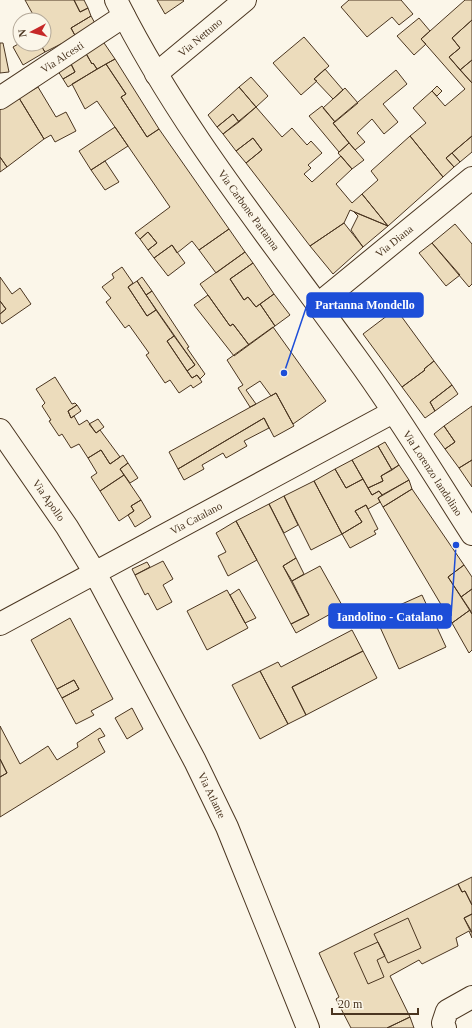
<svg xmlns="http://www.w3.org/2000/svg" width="472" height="1028" font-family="'Times New Roman',serif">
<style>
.building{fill:#ecdcbc;stroke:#4a3520}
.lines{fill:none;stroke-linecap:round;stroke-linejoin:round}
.minor-casing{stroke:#4a3520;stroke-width:24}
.secondary-casing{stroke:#4a3520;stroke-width:24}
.minor{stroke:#fbf6e9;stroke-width:22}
.secondary{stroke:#fbf6e9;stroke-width:22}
.labels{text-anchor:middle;stroke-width:3;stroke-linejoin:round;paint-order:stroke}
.street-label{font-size:11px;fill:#4a3520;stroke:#fbf6e9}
.leader{fill:none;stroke:#1d4ed8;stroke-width:1.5}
.callout-dot{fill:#1d4ed8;stroke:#fbf6e9;stroke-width:1.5}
.callout{fill:#1d4ed8;stroke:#1d4ed8;stroke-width:1.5}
.callout-label{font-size:12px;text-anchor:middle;font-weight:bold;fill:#fff}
</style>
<rect width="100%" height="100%" fill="#fbf6e9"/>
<path class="building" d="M 25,0 L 74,0 L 80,12 L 88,8 L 91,16 L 71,28 L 78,41 L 64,51 L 61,44 L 45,52 L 40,44 L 44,44 L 44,20 L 36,20 Z
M 74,0 L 84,0 L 88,8 L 80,12 Z
M 157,0 L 183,0 L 184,1 L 165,14 Z
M 349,0 L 401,0 L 413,14 L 399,25 L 392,17 L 367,37 L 341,7 Z
M 465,0 L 472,0 L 472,20 L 452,38 L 460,48 L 449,57 L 472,83 L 472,136 L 446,158 L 454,167 L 443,177 L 410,136 L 426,123 L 413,108 L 432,91 L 445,106 L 465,89 L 421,39 Z
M 91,16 L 97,27 L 78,41 L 71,28 Z
M 419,18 L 430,31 L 421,39 L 426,44 L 414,55 L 397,36 Z
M 472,20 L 472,60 L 460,70 L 449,57 L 460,48 L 452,38 Z
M 304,37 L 329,66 L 314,79 L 317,81 L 301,95 L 273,63 Z
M 102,40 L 115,59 L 97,69 L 93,63 L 92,64 L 84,50 Z
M 0,43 L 3,43 L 9,72 L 0,73 Z
M 20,43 L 40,44 L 45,52 L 23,65 L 13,47 Z
M 84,50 L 92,64 L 93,63 L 97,69 L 68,87 L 63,79 L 75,72 L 69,60 Z
M 115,59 L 159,129 L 147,137 L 121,97 L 126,94 L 106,64 Z
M 69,60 L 75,72 L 63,79 L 56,68 Z
M 472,60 L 472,83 L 460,70 Z
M 106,64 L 126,94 L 121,97 L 147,137 L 159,129 L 229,229 L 199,250 L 192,241 L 177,253 L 172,245 L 154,258 L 148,250 L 157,243 L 148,232 L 140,239 L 135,233 L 170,207 L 97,101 L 85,109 L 72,84 Z
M 325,69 L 343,90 L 333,99 L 314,79 Z
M 396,70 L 407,84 L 383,104 L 398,122 L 384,134 L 372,119 L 357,133 L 365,142 L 355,150 L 333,123 Z
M 251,77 L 268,96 L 256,107 L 239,87 Z
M 437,86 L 442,91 L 437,96 L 432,91 Z
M 38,87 L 56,117 L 66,112 L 76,131 L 55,142 L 51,135 L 44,139 L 19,98 Z
M 239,87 L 256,107 L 239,122 L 233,114 L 217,127 L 208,115 Z
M 345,88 L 358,103 L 335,122 L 323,108 Z
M 19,98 L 44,139 L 7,167 L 0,157 L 0,109 Z
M 322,106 L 335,122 L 333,123 L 349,143 L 339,152 L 309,116 Z
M 256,107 L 282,137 L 292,128 L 307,145 L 311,141 L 322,153 L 308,165 L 311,168 L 304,174 L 312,182 L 341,156 L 352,169 L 336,184 L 352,203 L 362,194 L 388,226 L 350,210 L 344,223 L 310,246 L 246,163 L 262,150 L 253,138 L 236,151 L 223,134 Z
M 233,114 L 239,122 L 223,134 L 217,127 Z
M 115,127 L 128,146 L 91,170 L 79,151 Z
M 410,136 L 443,177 L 388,226 L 362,194 L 378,180 L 371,171 Z
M 472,136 L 472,152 L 460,162 L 452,153 Z
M 253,138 L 262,150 L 246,163 L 236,151 Z
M 349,143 L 364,160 L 352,169 L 338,153 Z
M 452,153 L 460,162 L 454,167 L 446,158 Z
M 0,157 L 7,167 L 0,172 Z
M 105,161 L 119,182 L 105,190 L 91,170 Z
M 354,212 L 388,226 L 363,247 L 351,230 L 358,216 Z
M 344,223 L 363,247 L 333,274 L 310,246 Z
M 455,224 L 472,244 L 472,284 L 469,287 L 432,243 Z
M 229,229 L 245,252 L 216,273 L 199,250 Z
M 148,232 L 157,243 L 148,250 L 140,239 Z
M 432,243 L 460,275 L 446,286 L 419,253 Z
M 172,245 L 185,263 L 168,276 L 154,258 Z
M 245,252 L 253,263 L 230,279 L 244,300 L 248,297 L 256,307 L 260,304 L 275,326 L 249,345 L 233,324 L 230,326 L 200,284 Z
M 253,263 L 274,294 L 256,307 L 248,297 L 244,300 L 230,279 Z
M 122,267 L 133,283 L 128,287 L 147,316 L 156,310 L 174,336 L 167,341 L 192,378 L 197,375 L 202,382 L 193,388 L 191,385 L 179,393 L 170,380 L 165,383 L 146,355 L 149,353 L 129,325 L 125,328 L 106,302 L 111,298 L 102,287 L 114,278 L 112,274 Z
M 0,277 L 12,294 L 20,288 L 31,304 L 2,324 L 0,321 L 0,314 L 6,309 L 0,301 Z
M 142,277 L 152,291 L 146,295 L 137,281 Z
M 137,281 L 156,310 L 147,316 L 128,287 Z
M 152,291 L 189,347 L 187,348 L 205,374 L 200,379 L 197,375 L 192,378 L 187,371 L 195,365 L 146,295 Z
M 274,294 L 290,315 L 275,326 L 260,304 Z
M 208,295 L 230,326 L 233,324 L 249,345 L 234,356 L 194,305 Z
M 0,301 L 6,309 L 0,314 Z
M 396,309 L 434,361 L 424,369 L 425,370 L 402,387 L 363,334 Z
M 273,327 L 326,401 L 293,424 L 276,393 L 271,396 L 260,381 L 246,390 L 256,404 L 250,407 L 238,388 L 243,385 L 227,360 Z
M 174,336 L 195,365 L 187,371 L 167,341 Z
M 434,361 L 452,385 L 430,402 L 435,411 L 425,418 L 402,387 L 425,370 L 424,369 Z
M 55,377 L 72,404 L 75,403 L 77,405 L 68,411 L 71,418 L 74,416 L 79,425 L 87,420 L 96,433 L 100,430 L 120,457 L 110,464 L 101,450 L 88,458 L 79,444 L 71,448 L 62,434 L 59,436 L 49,421 L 51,420 L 42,406 L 45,403 L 36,389 Z
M 452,385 L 458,394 L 435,411 L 430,402 Z
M 276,393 L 294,426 L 274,437 L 264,418 L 178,469 L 169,452 Z
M 77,405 L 81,411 L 71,418 L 68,411 Z
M 472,406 L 472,460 L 459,468 L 445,449 L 455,442 L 444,426 Z
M 264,418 L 269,428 L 244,441 L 247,446 L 226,458 L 223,453 L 202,465 L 204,469 L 184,480 L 178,469 Z
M 98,419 L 104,427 L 96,433 L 89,424 Z
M 444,426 L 455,442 L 445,449 L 434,434 Z
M 385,442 L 399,465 L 392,470 L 378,446 Z
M 378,446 L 392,470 L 381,476 L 383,481 L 368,488 L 352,460 Z
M 101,450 L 110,464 L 123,455 L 128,463 L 120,469 L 124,475 L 100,491 L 91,477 L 97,473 L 88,458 Z
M 352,460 L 363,479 L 346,488 L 335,469 Z
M 472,460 L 472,487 L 459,468 Z
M 128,463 L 138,478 L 130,483 L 120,469 Z
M 399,465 L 409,480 L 382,495 L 379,491 L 372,495 L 368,488 L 383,481 L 381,476 Z
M 335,469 L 346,488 L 363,479 L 372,495 L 379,491 L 382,495 L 378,498 L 380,502 L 368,509 L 366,505 L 355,511 L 362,522 L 342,534 L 314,481 Z
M 124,475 L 141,500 L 131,506 L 134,511 L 119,521 L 100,491 Z
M 409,480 L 412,489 L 383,507 L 378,498 Z
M 314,481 L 342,534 L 311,550 L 284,496 Z
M 412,489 L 464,565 L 448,577 L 470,610 L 452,623 L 383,507 Z
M 284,496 L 298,525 L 284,533 L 269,504 Z
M 141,500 L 151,517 L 135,527 L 128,515 L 134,511 L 131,506 Z
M 269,504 L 296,558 L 283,566 L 309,615 L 291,624 L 236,521 Z
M 366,505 L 378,529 L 374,531 L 376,534 L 350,548 L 342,534 L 362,522 L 355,511 Z
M 236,521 L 257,560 L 228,576 L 218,556 L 226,552 L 216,533 Z
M 296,558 L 304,574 L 292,581 L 283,566 Z
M 163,561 L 173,579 L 163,585 L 172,602 L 157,610 L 148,593 L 145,595 L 135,575 Z
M 147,562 L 150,567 L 135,575 L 132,569 Z
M 464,565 L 472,577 L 472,589 L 461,597 L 448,577 Z
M 320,566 L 343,607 L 296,633 L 291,624 L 309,615 L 292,581 Z
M 239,589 L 256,618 L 245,623 L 230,595 Z
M 472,589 L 472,614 L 461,597 Z
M 227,590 L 248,628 L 207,650 L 187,611 Z
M 422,595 L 446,647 L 399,669 L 375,616 Z
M 470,610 L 472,614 L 472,650 L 469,653 L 452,623 Z
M 70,618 L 113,699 L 91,711 L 94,715 L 76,724 L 62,698 L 79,689 L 74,680 L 57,689 L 31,640 Z
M 352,630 L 363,651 L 292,687 L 306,715 L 288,724 L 260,671 L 278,662 L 281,667 Z
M 363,651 L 377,678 L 306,715 L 292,687 Z
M 260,671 L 288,724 L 260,739 L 232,685 Z
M 74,680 L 79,689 L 62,698 L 57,689 Z
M 132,708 L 143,729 L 127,739 L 115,718 Z
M 0,726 L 20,764 L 48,746 L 57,760 L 78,747 L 77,743 L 100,728 L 105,736 L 98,739 L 105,752 L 0,817 L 0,777 L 7,773 L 0,759 Z
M 0,759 L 7,773 L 0,777 Z
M 472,877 L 472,905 L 465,891 L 462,892 L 458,884 Z
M 458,884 L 462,892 L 465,891 L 472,905 L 472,914 L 464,918 L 472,932 L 472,938 L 469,931 L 456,938 L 458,946 L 422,964 L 419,960 L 390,976 L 410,1017 L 387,1028 L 351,1028 L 336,999 L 339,997 L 319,953 Z
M 472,914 L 472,932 L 471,932 L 464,918 Z
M 408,918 L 421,948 L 388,963 L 374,934 Z
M 378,942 L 385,956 L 377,960 L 384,977 L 368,984 L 354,953 Z
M 410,1017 L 414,1028 L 387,1028 Z"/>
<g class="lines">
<g class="minor-casing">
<path id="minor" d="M 156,74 L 245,0
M 0,98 L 124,16
M 317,305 L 472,178
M 0,430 L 67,527 L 95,573 L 195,761 L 227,827 L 308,1028
M 0,624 L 393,412
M 445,1028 L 443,1023 L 447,1011 L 472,997"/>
</g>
<g class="secondary-casing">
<path id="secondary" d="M 116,0 C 180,129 272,240 355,356 C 397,413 434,475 472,534"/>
</g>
<use href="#minor" class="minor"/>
<use href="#secondary" class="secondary"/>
</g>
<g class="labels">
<g class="street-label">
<text transform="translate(200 37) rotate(-40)" y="4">Via Nettuno</text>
<text transform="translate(62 57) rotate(-33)" y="4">Via Alcesti</text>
<text transform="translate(249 210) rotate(54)" y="4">Via Carbone Partanna</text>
<text transform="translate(394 241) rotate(-39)" y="4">Via Diana</text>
<text transform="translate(433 473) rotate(57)" y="4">Via Lorenzo Iandolino</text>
<text transform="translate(49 500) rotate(55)" y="4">Via Apollo</text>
<text transform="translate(196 518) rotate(-28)" y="4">Via Catalano</text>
<text transform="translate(212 795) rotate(64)" y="4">Via Atlante</text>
</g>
</g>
<path class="leader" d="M284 373L307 305M456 545L451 616"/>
<g class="callout-dot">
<circle cx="284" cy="373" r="4"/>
<circle cx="456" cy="545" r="4"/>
</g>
<g class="callout">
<rect x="307" y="293" width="116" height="24" rx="4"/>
<rect x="329" y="604" width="122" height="24" rx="4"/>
</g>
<g class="callout-label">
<text x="365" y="309">Partanna Mondello</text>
<text x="390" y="621">Iandolino - Catalano</text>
</g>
<g transform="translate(32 32) rotate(263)"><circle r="19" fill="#fbf6e9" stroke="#b4a999"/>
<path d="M0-3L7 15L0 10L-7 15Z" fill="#c62828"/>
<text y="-6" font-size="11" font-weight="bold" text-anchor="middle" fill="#4a3520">N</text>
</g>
<path d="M332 1008v6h86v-6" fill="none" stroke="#4a3520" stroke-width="2"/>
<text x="338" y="1008" font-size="12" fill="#4a3520" stroke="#fbf6e9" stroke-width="3" paint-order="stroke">20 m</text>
</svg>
